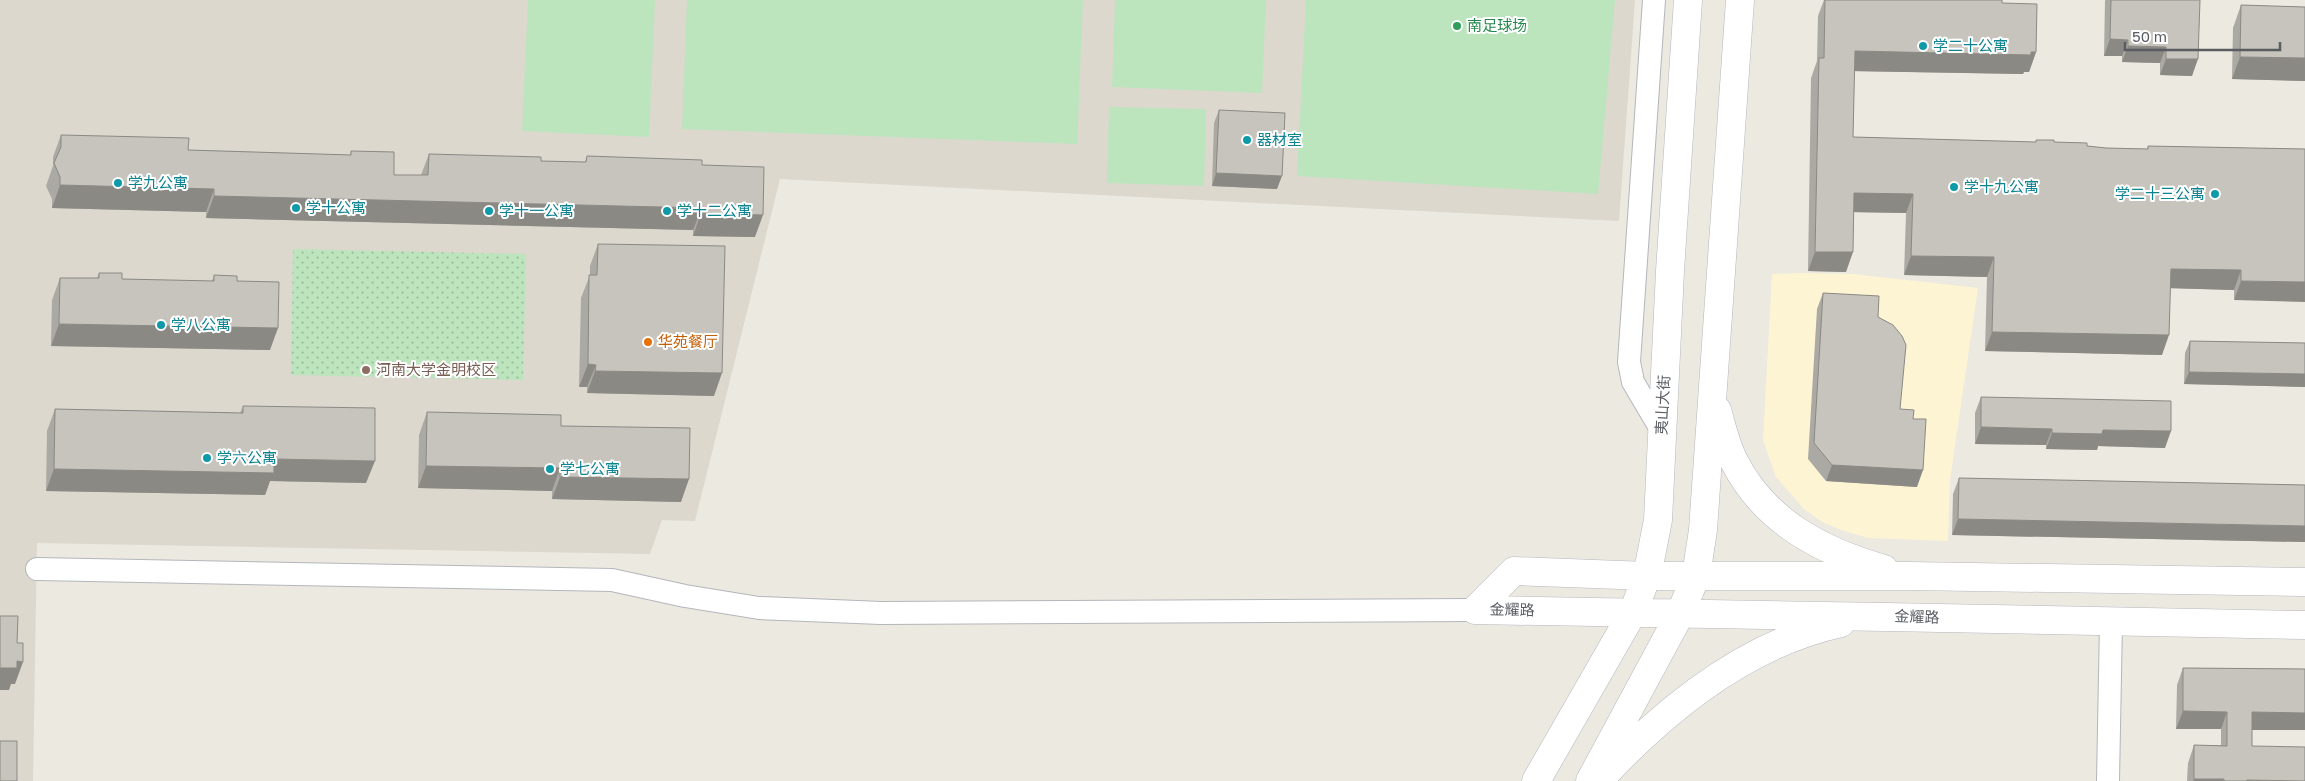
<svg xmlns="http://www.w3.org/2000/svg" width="2305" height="781" font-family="'Golos Text','Noto Sans SC',sans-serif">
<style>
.commercial{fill:#fdf4d4}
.education{fill:#dcd8ce}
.grass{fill:url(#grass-dots)}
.garden{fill:#bce4bd}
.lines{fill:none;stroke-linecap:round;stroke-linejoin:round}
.minor-casing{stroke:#b3b6bb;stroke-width:24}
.secondary-casing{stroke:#b4b7bd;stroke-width:29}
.minor{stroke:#fff;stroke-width:22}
.secondary{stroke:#fff;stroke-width:28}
.wall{fill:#aaa9a3}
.shaded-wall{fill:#8b8984}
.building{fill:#c6c4bd;stroke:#8b8984}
.leisure-dot{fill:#2e9e5b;stroke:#fff;stroke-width:2}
.culture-dot{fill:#0f9aa8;stroke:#fff;stroke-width:2}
.food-dot{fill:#e8710a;stroke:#fff;stroke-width:2}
.education-dot{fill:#8d6e63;stroke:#fff;stroke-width:2}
.labels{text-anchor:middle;stroke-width:4;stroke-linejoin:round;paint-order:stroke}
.leisure-label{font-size:15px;fill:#27864d;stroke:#fff;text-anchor:start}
.culture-label{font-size:15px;fill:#0d838f;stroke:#fff;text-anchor:start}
.food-label{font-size:15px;fill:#c56008;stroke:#fff;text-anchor:start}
.education-label{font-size:15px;fill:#785e54;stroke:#fff;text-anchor:start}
.street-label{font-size:15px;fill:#595c61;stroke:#fff}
</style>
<defs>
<pattern id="grass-dots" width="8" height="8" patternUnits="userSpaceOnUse" patternTransform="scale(1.25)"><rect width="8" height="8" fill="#bce4bd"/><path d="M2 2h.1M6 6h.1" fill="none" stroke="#9cbc9d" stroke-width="1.8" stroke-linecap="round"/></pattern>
</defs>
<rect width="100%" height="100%" fill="#ece9e0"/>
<path class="commercial" d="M 1802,273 L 1853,274 L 1978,288 L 1950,480 L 1948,541 L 1868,538 L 1841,530 L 1822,522 L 1804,509 L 1776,477 L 1763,440 L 1772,274 Z"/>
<path class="education" d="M 0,0 L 1635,0 L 1619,221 L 780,179 L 695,521 L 662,520 L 650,554 L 37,543 L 33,781 L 0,781 Z"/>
<path class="grass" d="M 293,249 L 526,254 L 523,380 L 291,375 Z"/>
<path class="garden" d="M 528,0 L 655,0 L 649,137 L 522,131 Z
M 687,0 L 1083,0 L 1077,144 L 682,129 Z
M 1115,0 L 1266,0 L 1262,93 L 1112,87 Z
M 1306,0 L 1615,0 L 1598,194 L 1297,176 Z
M 1109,107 L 1206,109 L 1204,186 L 1107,183 Z"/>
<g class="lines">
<g class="minor-casing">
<path id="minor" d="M 1654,0 L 1629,362 L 1633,382 L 1662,431
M 37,569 L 612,580 L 685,596 L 759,608 L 881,613 L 1475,610
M 2108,781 L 2111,622"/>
</g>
<g class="secondary-casing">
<path id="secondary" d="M 1717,410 C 1722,427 1726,446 1734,461 C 1764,521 1821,551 1884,569
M 1475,610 L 1514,571 L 1647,576 L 1909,576 L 2305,582
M 1475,610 C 1752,614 2028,620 2305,625
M 1605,774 C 1668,707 1748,643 1841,623
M 1536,781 L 1633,612 L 1647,576 L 1658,520 L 1670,271 L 1688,0
M 1590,781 L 1680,614 L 1696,576 L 1703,530 L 1740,0"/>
</g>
<use href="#minor" class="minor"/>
<use href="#secondary" class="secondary"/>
</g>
<path class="wall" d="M 1824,0 L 2002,0 L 2002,3 L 2036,52 L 2029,72 L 2024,72 L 2023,74 L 1854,71 L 1853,137 L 2036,142 L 2036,140 L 2106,148 L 2147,149 L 2148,146 L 2305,149 L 2234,300 L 2234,290 L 2170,288 L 2162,355 L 1985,351 L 1987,277 L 1904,275 L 1906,213 L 1854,212 L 1846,272 L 1808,271 L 1811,78 L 1817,61 L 1818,16 Z
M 2105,0 L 2200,0 L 2192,76 L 2160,75 L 2160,63 L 2122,62 L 2122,56 L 2104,56 Z
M 2241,5 L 2305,7 L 2305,81 L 2232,79 L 2233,28 Z
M 1219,110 L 1277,189 L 1212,186 L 1214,123 Z
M 61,135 L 188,150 L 350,155 L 351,151 L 394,175 L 421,175 L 429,154 L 541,161 L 585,162 L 587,156 L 702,165 L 755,237 L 693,236 L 693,230 L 206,218 L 206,212 L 52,208 L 52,199 L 46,186 L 53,166 L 53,157 Z
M 598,244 L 714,396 L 587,393 L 587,387 L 579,387 L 581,298 L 590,275 L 590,266 Z
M 99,273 L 122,279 L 212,281 L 214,275 L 237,281 L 270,350 L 51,346 L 52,300 L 60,278 L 97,278 Z
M 1823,293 L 1878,317 L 1900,409 L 1913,419 L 1917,487 L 1826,481 L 1808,459 L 1817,309 Z
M 2190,341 L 2305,343 L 2305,387 L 2184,384 L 2185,353 Z
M 1981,397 L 2165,448 L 2098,446 L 2097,450 L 2046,449 L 2046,445 L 1975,444 L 1975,413 Z
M 243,406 L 366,483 L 270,481 L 265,495 L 46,491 L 47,431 L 55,409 L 240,413 Z
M 427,412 L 561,426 L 681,502 L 552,499 L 552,491 L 418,488 L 419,435 Z
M 1959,478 L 2305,485 L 2305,542 L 1952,535 L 1953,494 Z
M 2183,668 L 2305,669 L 2305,730 L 2252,730 L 2252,746 L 2305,781 L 2187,781 L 2188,763 L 2194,745 L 2221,745 L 2221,729 L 2176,729 L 2177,685 Z"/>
<path class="shaded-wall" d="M 2110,39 L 2128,40 L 2122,56 L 2104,56 Z
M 2128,46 L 2166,47 L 2160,63 L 2122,62 Z
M 1855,51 L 2031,52 L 2036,52 L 2029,72 L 2024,72 L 2023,74 L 1847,71 Z
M 2240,57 L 2305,58 L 2305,81 L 2232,79 Z
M 2166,59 L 2198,59 L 2192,76 L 2160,75 Z
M 1216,173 L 1282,176 L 1277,189 L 1212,186 Z
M 60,185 L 214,189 L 206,212 L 52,208 Z
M 1854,193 L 1913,194 L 1906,213 L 1847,212 Z
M 214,196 L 702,208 L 693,230 L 206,218 Z
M 701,213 L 763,215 L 755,237 L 693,236 Z
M 1815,252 L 1853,252 L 1846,272 L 1808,271 Z
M 1911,256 L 1994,257 L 1987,277 L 1904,275 Z
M 2171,269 L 2241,270 L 2234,290 L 2164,288 Z
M 2241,281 L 2305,282 L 2305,302 L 2234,300 Z
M 59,324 L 278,328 L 270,350 L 51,346 Z
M 1992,332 L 2169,335 L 2162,355 L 1985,351 Z
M 588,364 L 596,365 L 587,387 L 579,387 Z
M 595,371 L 722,373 L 714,396 L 587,393 Z
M 2189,372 L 2305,374 L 2305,387 L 2184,384 Z
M 1981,427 L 2052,429 L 2046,445 L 1975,444 Z
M 2103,430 L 2171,431 L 2165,448 L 2098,446 L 2097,450 L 2046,449 L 2052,433 Z
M 274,459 L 375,461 L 366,483 L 270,481 L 265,495 L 46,491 L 54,469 Z
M 1832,465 L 1923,470 L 1917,487 L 1826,481 Z
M 426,466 L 560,468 L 552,491 L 418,488 Z
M 560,477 L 689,479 L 681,502 L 552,499 Z
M 1958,519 L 2305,526 L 2305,542 L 1952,535 Z
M 17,661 L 23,662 L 15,684 L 11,684 L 9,690 L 0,690 L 0,668 Z
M 2183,711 L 2227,712 L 2221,729 L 2176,729 Z
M 2252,712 L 2305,713 L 2305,730 L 2246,730 Z
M 2194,779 L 2224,779 L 2223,781 L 2193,781 Z
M 2247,780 L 2305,781 L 2247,781 Z"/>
<path class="building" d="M 1825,0 L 2002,0 L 2002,3 L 2037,4 L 2036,52 L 2031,52 L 2031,55 L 1855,51 L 1853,137 L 2036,142 L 2036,140 L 2054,140 L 2054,142 L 2087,143 L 2087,146 L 2106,148 L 2148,149 L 2148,146 L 2305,149 L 2305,282 L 2241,281 L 2241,270 L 2171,269 L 2169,335 L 1992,332 L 1994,257 L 1911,256 L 1913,194 L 1854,193 L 1853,252 L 1815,252 L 1819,58 L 1824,58 Z
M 2111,0 L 2200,0 L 2198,59 L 2166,59 L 2166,47 L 2128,46 L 2128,40 L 2110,39 Z
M 2241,5 L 2305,7 L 2305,58 L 2240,57 Z
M 1219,110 L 1285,113 L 1282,176 L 1216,173 Z
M 61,135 L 189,138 L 188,150 L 351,155 L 351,151 L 394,152 L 394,175 L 428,175 L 429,154 L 541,157 L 541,161 L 586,162 L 587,156 L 702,160 L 702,165 L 764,167 L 763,215 L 701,213 L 702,208 L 214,196 L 214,189 L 60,185 L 60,177 L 54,163 L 61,147 Z
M 598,244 L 725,246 L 722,373 L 595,371 L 596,365 L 588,364 L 589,275 L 597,275 Z
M 99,273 L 122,273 L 122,279 L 214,281 L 214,275 L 237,276 L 237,281 L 279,282 L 278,328 L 59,324 L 60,278 L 99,278 Z
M 1823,293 L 1879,296 L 1878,317 L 1893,325 L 1902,336 L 1906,345 L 1900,409 L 1914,410 L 1913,419 L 1926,419 L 1923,470 L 1832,465 L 1814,443 Z
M 2190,341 L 2305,343 L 2305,374 L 2189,372 Z
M 1981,397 L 2171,401 L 2171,431 L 2103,430 L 2102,434 L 2052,433 L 2052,429 L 1981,427 Z
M 243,406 L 375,408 L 375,461 L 274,459 L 274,473 L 54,469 L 55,409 L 243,413 Z
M 427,412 L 561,415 L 561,426 L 690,428 L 689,479 L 560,477 L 560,468 L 426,466 Z
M 1959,478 L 2305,485 L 2305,526 L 1958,519 Z
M 0,616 L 18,616 L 17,643 L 23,643 L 23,662 L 17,661 L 17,668 L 0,668 Z
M 2183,668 L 2305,669 L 2305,713 L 2252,712 L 2252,746 L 2305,747 L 2305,781 L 2247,780 L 2247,781 L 2224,781 L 2224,779 L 2194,779 L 2194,745 L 2227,746 L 2227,712 L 2183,711 Z
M 0,741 L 17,741 L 17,781 L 0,781 Z"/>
<circle class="leisure-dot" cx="1457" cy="26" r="5"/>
<g class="culture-dot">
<circle cx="1923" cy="46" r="5"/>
<circle cx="1247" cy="140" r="5"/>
<circle cx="118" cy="183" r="5"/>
<circle cx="1954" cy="187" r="5"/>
<circle cx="2215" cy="194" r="5"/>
<circle cx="296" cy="208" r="5"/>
<circle cx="489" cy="211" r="5"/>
<circle cx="667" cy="211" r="5"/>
<circle cx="161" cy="325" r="5"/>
<circle cx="207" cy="458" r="5"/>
<circle cx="550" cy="469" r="5"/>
</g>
<circle class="food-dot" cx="648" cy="342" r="5"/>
<circle class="education-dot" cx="366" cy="370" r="5"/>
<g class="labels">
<g class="leisure-label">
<text x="1467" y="31">南足球场</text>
</g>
<g class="culture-label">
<text x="1933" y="51">学二十公寓</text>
<text x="1257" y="145">器材室</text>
<text x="128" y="188">学九公寓</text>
<text x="1964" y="192">学十九公寓</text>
<text x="2205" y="199" text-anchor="end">学二十三公寓</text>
<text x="306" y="213">学十公寓</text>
<text x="499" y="216">学十一公寓</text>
<text x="677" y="216">学十二公寓</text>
<text x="171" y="330">学八公寓</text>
<text x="217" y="463">学六公寓</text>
<text x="560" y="474">学七公寓</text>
</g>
<g class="food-label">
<text x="658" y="347">华苑餐厅</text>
</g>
<g class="education-label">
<text x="376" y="375">河南大学金明校区</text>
</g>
<g class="street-label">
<text transform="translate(1663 405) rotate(-87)" y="5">夷山大街</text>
<text transform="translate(1512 610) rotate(1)" y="5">金耀路</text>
<text transform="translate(1917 617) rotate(2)" y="5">金耀路</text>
</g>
</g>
<path d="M2125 42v8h155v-8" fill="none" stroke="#595c61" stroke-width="2.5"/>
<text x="2132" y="42" font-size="15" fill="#595c61" stroke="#ffffff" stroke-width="4" paint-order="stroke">50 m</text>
</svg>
